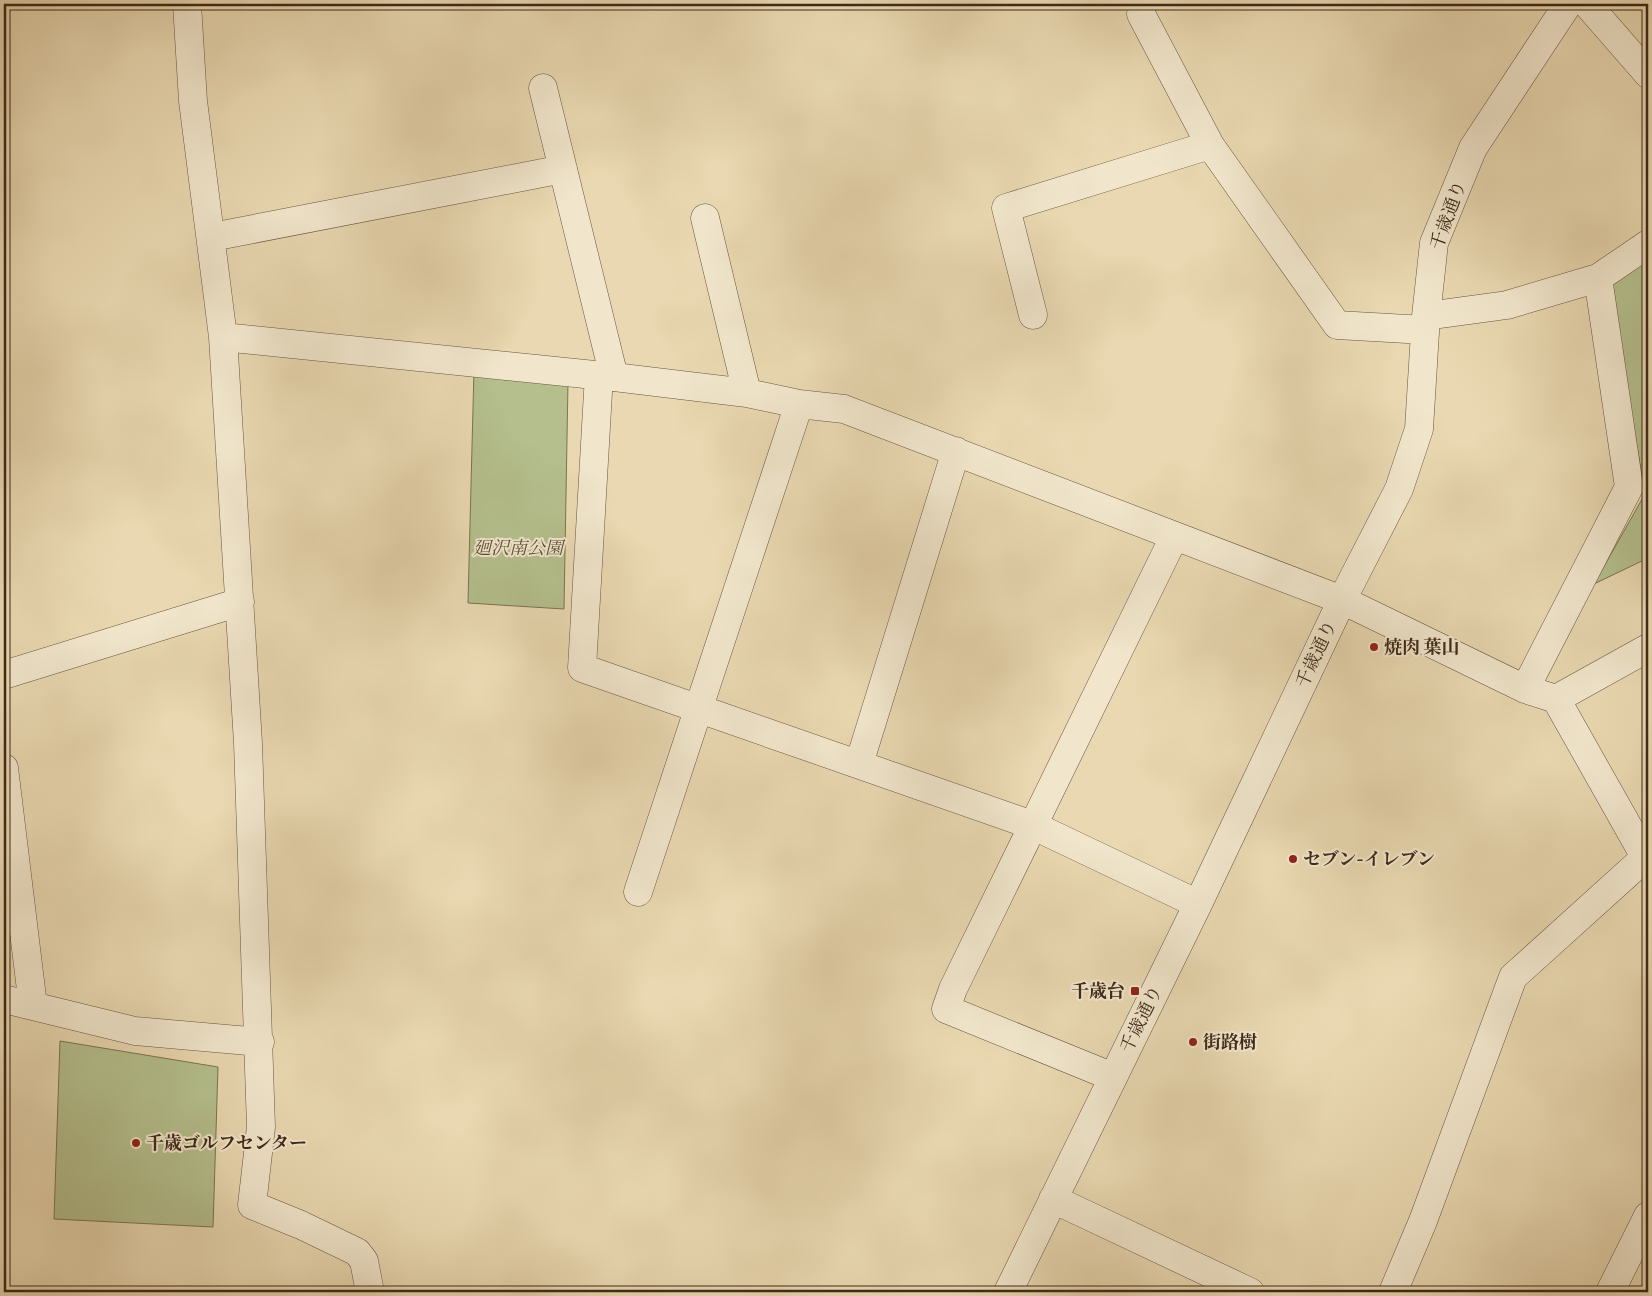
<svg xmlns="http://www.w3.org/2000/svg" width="1652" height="1296" font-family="Vollkorn,'Noto Serif JP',serif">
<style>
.green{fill:#b4bf8d;stroke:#797453}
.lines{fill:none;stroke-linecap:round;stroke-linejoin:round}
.minor-casing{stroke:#69553f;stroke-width:29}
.minor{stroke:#f1e6cc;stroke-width:28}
.poi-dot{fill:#8f2418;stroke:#f1e6cc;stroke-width:2}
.labels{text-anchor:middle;stroke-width:4;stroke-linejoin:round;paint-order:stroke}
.street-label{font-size:18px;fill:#3e2919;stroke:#f1e6cc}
.park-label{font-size:18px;font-style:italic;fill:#5c4e36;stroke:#f1e6cc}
.poi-label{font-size:18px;font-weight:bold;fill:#3e2919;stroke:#f1e6cc;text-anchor:start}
</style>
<rect width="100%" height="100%" fill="#e9d8b1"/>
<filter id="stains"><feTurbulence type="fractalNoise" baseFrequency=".004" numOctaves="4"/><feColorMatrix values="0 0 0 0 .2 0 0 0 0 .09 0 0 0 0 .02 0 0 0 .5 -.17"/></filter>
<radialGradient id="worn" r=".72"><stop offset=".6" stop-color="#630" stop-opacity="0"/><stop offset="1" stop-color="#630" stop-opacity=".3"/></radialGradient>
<path class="green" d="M 1648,256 L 1648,558 L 1594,584 L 1645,494 L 1609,280 Z
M 474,369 L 568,382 L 564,609 L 468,603 Z
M 60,1041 L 218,1067 L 213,1227 L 54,1219 Z"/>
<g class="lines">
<g class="minor-casing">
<path id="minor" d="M 187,4 L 193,101 L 223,337 L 248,743 L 261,1127 L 252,1205 L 301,1225 L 357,1252 L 364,1261 L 370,1292
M 1587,4 L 1648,74
M 1141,14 L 1210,145 L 1337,325 L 1425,330
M 543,88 L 614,377
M 705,218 L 747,393
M 212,237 L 563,169
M 1033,315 L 1006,208 L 1210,145
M 1426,316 L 1507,305 L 1598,278 L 1648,244
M 223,337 L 614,377 L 747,393 L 799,404 L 844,409 L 1342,600 L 1525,689 L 1556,699 L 1648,862
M 599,375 L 582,668 L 1032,825 L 1198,904
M 4,675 L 240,602
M 1525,689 L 1629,487 L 1598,278
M 1556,699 L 1648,648
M 859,764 L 956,451
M 4,768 L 33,1006
M 638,892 L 799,404
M 4,999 L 135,1031 L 260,1042
M 1113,1077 L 946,1009 L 953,989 L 1174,537
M 1053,1199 L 1250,1292
M 1008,1292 L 1198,904 L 1342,600 L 1399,489 L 1419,429 L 1426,316 L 1434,243 L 1473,148 L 1568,4
M 1393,1292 L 1423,1221 L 1513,977 L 1648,855
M 1610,1292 L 1648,1216"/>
</g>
<use href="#minor" class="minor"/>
</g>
<g class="poi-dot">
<circle cx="1374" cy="647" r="5"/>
<circle cx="1293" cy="859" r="5"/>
<rect x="1130" y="986" width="10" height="10" rx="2.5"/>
<circle cx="1193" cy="1042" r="5"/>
<circle cx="136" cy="1143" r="5"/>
</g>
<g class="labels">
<g class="street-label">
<text transform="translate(1448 215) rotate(-70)" y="6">千歳通り</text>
<text transform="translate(1316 654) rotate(-65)" y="6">千歳通り</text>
<text transform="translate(1141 1019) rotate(-64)" y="6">千歳通り</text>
</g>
<g class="park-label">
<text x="518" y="554">廻沢南公園</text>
</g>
<g class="poi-label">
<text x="1384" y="653">焼肉 葉山</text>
<text x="1303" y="865">セブン-イレブン</text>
<text x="1125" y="997" text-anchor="end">千歳台</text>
<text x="1203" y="1048">街路樹</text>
<text x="146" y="1149">千歳ゴルフセンター</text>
</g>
</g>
<rect width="1652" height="1296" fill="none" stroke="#e9d8b1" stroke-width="20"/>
<rect x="5" y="5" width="1642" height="1286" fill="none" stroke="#3e2919" stroke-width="2.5"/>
<rect x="10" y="10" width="1632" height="1276" fill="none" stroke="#3e2919"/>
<rect width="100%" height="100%" filter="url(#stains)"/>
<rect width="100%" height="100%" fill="url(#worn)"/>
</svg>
